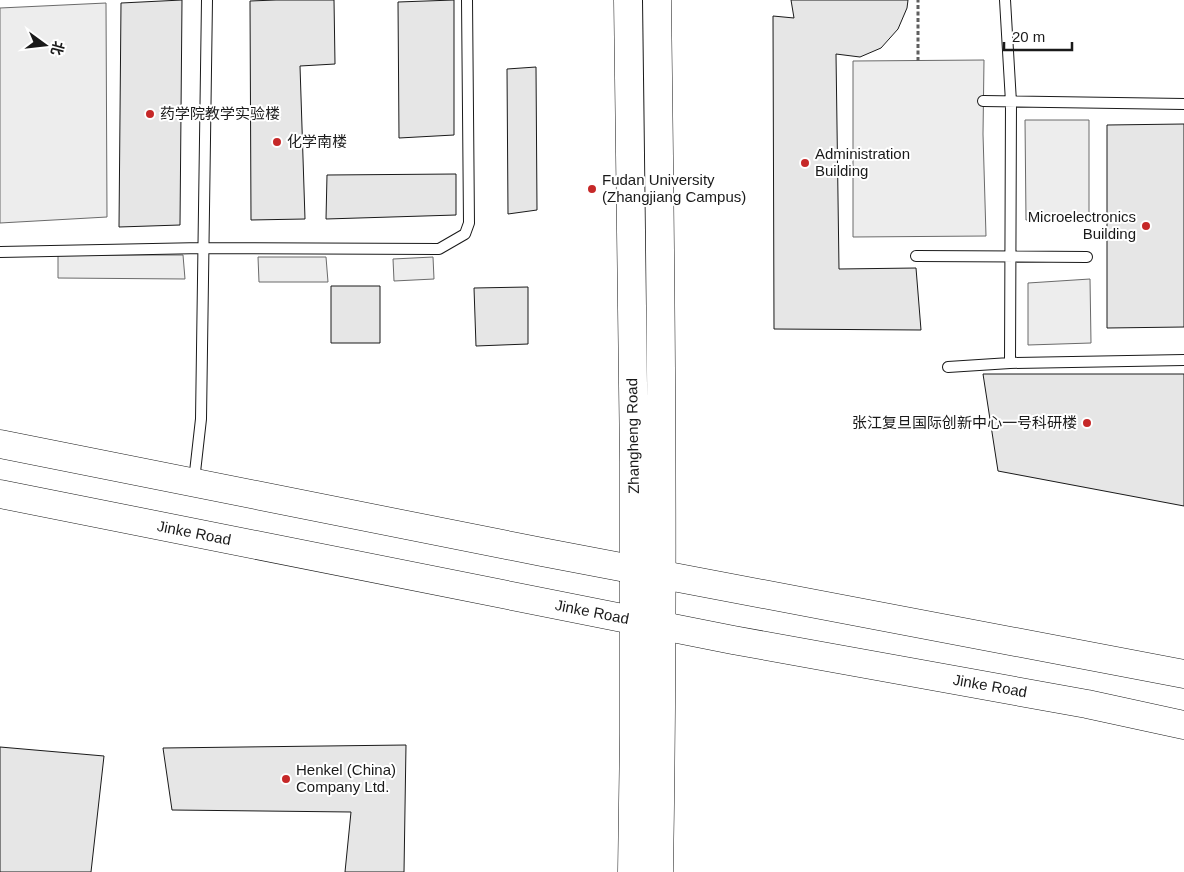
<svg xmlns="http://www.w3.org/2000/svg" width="1184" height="872" font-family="Helvetica,'Noto Sans SC',sans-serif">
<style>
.built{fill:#ededed;stroke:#6a6a6a}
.building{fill:#e6e6e6;stroke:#1a1a1a}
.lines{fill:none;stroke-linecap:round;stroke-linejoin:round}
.service-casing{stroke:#1a1a1a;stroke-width:12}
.secondary-casing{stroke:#1a1a1a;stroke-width:29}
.primary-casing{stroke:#1a1a1a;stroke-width:29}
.path{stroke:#5f5f5f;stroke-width:3;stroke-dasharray:4 2.5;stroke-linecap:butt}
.service{stroke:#fff;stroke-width:10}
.secondary{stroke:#fff;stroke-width:28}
.primary{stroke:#fff;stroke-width:28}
.poi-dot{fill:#c62828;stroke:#fff;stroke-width:2}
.labels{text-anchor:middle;stroke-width:4;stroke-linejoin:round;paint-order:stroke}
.poi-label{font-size:15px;fill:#1a1a1a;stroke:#fff;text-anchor:start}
.street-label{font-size:15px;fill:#1a1a1a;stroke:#fff}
</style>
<rect width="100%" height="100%" fill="#fff"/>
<path class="built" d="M 106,3 L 107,217 L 0,223 L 0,8 Z
M 984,60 L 983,134 L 986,236 L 853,237 L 853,61 Z
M 1025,120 L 1089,120 L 1089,218 L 1026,220 Z
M 58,255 L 183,255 L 185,279 L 58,278 Z
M 258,257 L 326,257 L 328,282 L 259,282 Z
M 433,257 L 434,279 L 394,281 L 393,259 Z
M 1090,279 L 1091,343 L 1028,345 L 1028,283 Z"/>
<path class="building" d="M 182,0 L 180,225 L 119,227 L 121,3 Z
M 276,0 L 334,0 L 335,64 L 300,66 L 305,219 L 251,220 L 250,1 Z
M 454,0 L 454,135 L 399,138 L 398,2 Z
M 791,0 L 908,0 L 907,8 L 898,29 L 881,48 L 860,57 L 836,54 L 839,269 L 916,268 L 921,330 L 774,329 L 773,16 L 794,18 Z
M 536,67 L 537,210 L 508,214 L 507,69 Z
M 1184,124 L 1184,327 L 1107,328 L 1107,125 Z
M 456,174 L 456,215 L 326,219 L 327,175 Z
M 331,286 L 380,286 L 380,343 L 331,343 Z
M 528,287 L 528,344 L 476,346 L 474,288 Z
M 983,374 L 1184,374 L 1184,506 L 998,471 Z
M 406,745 L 404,872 L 345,872 L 351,812 L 172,810 L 163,748 Z
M 0,747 L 104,756 L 91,872 L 0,872 Z"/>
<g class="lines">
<g class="service-casing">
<path id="service" d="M 1005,0 L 1011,102 L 1010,363
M 983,101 L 1184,104
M 0,252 L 203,248 L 439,249 L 465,234 L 469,223 L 467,0
M 916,256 L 1087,257
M 948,367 L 1010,363 L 1184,360
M 194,481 L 201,419 L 207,0"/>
</g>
<g class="secondary-casing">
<path id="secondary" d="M 628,0 L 634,461 L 634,734 L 632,872
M 657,0 C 661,291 664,581 659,872"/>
</g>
<g class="primary-casing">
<path id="primary" d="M 0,444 L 542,552 L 1184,674
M 0,494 L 733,640 L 1087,704 L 1184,725"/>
</g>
<path class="path" d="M 918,61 L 918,0"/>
<use href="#service" class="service"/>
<use href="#secondary" class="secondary"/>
<use href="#primary" class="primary"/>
</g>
<g class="poi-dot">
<circle cx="150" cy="114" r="5"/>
<circle cx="277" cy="142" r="5"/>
<circle cx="805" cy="163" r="5"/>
<circle cx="592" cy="189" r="5"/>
<circle cx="1146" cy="226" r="5"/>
<circle cx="1087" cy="423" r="5"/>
<circle cx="286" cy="779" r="5"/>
</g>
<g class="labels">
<g class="poi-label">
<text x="160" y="119">药学院教学实验楼</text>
<text x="287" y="147">化学南楼</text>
<text x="815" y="159">Administration<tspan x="815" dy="17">Building</tspan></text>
<text x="602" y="185">Fudan University<tspan x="602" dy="17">(Zhangjiang Campus)</tspan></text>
<text x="1136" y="222" text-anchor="end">Microelectronics<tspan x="1136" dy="17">Building</tspan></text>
<text x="1077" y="428" text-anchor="end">张江复旦国际创新中心一号科研楼</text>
<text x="296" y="775">Henkel (China)<tspan x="296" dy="17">Company Ltd.</tspan></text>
</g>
<g class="street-label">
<text transform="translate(633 436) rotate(-91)" y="5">Zhangheng Road</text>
<text transform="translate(194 533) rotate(11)" y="5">Jinke Road</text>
<text transform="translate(592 612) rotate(11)" y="5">Jinke Road</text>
<text transform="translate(990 686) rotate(10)" y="5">Jinke Road</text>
</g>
</g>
<g transform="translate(45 45) rotate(105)" stroke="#ffffff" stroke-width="4" paint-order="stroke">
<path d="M0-4L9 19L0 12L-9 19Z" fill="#1a1a1a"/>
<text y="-8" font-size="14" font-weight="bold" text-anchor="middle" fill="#1a1a1a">北</text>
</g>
<path d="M1004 42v8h68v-8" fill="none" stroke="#1a1a1a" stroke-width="2.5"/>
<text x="1012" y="42" font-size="15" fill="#1a1a1a" stroke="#ffffff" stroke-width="4" paint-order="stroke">20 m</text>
</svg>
